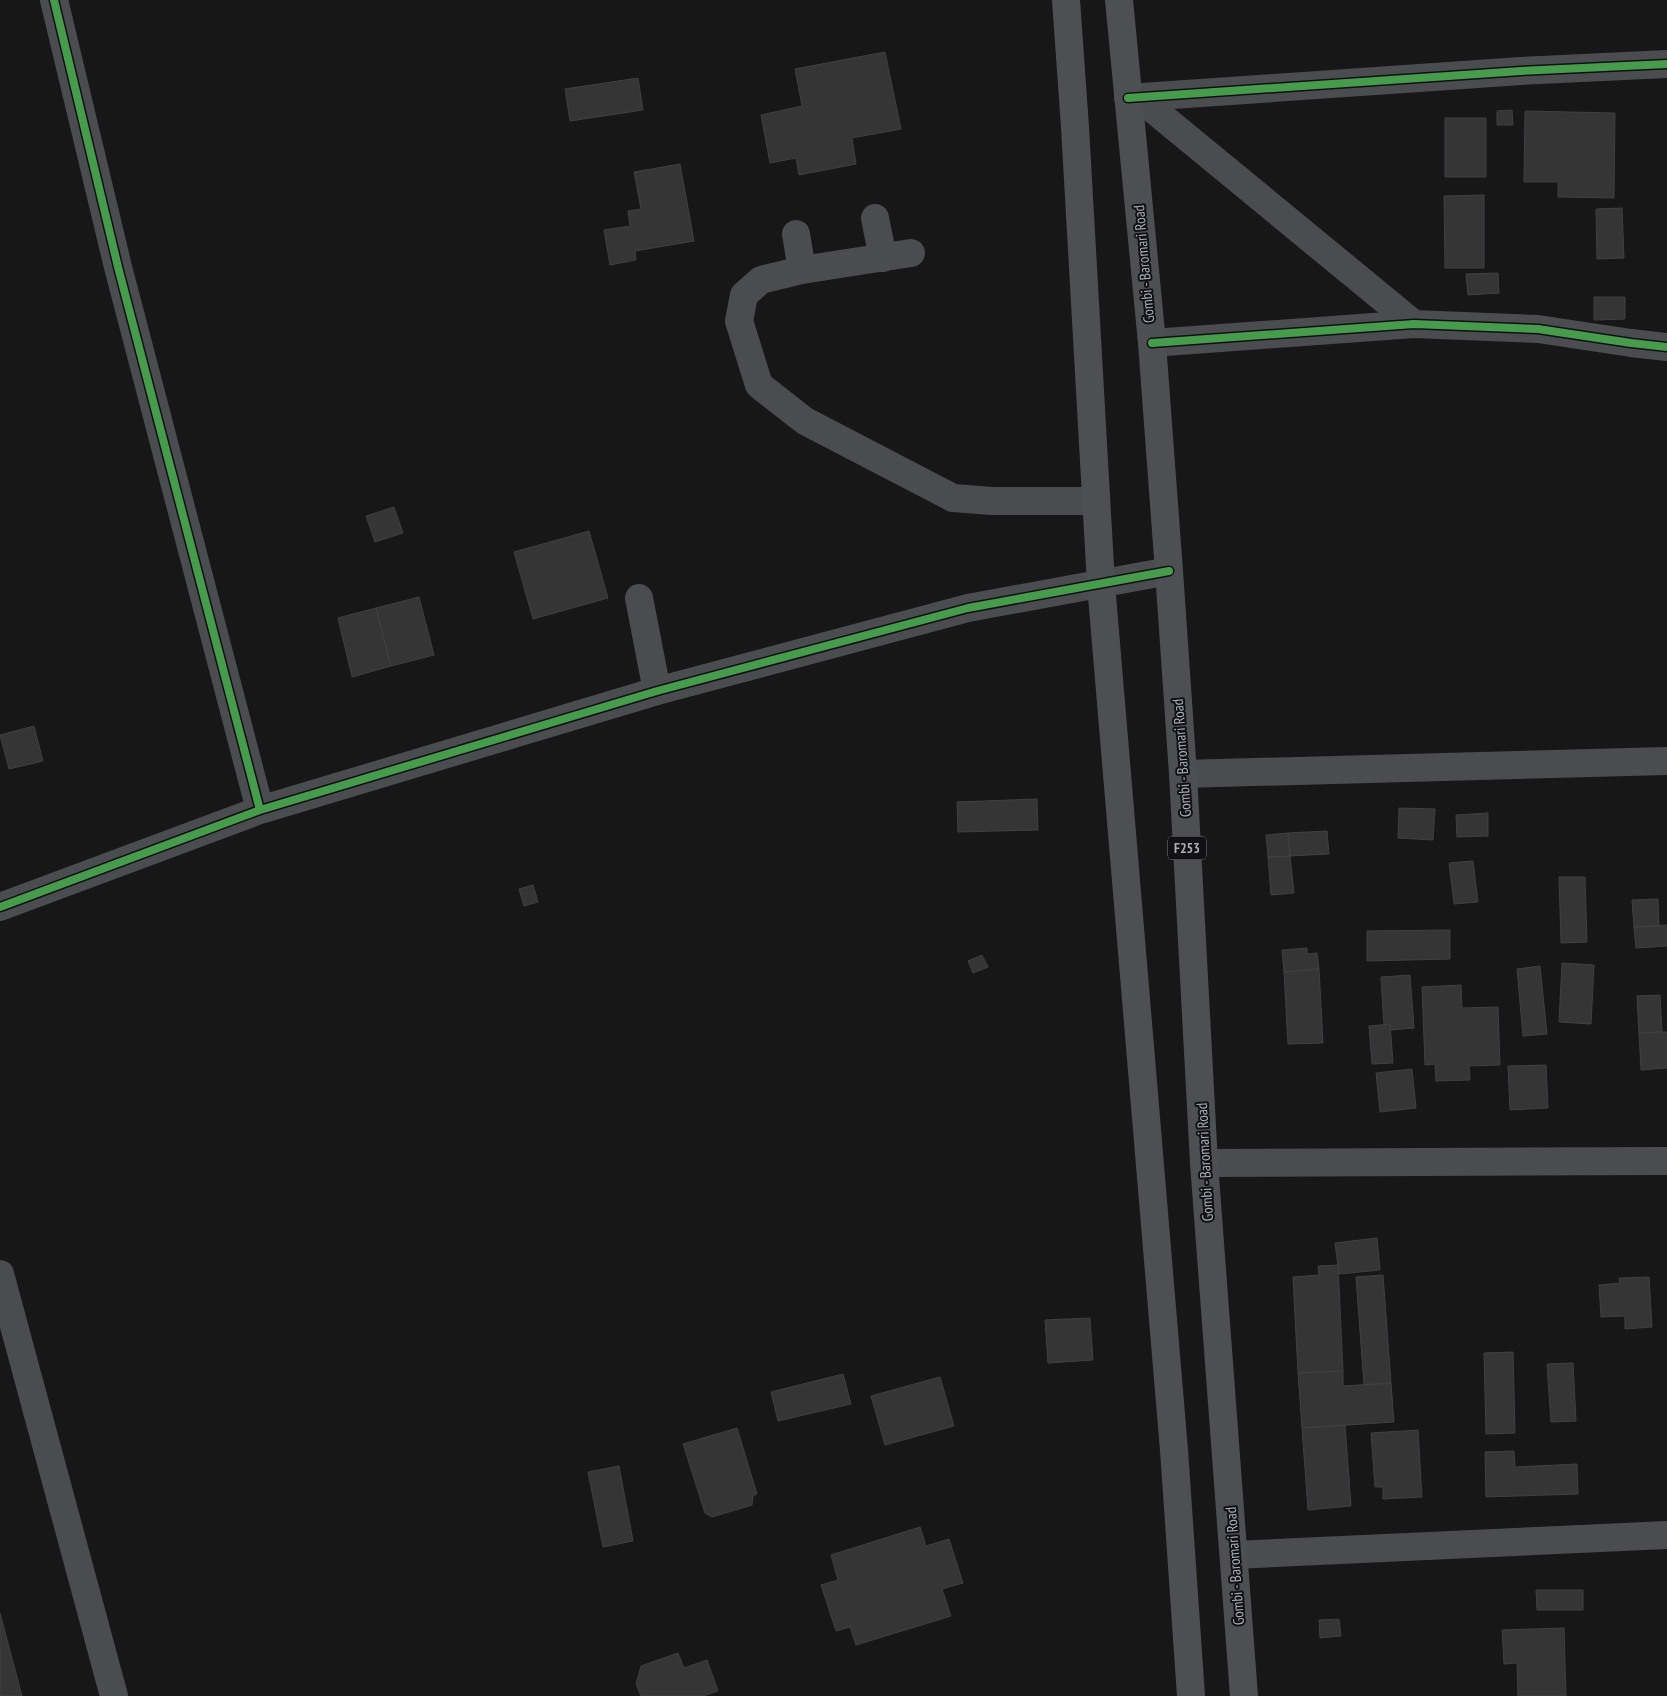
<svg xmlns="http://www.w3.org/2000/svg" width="1667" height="1696" font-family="'PT Sans Narrow',sans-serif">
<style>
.building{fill:#353536;stroke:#3f4043}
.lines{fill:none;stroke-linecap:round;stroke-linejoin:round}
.minor{stroke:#4b4c50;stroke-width:28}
.major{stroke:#4d4f52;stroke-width:28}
.cycleway-casing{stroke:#111113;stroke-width:11}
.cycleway{stroke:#469c4c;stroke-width:8}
.labels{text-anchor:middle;stroke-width:4;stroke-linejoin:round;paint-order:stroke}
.shield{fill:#111113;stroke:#7b7e86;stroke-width:1}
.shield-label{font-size:14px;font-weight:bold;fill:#a8adb8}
.street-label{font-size:15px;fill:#a8adb8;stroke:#111113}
</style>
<rect width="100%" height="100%" fill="#171717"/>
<path class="building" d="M 885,52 L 901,129 L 852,138 L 856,164 L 799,175 L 796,158 L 770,163 L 761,115 L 802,106 L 795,69 Z
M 638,78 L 643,110 L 570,121 L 565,89 Z
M 1512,110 L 1513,125 L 1497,125 L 1497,111 Z
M 1525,111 L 1615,113 L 1614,198 L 1558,197 L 1558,182 L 1524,182 Z
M 1445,118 L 1486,118 L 1486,177 L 1445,177 Z
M 680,164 L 694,241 L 635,251 L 636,260 L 610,265 L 604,230 L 630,226 L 628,211 L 641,209 L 634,172 Z
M 1484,195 L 1484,268 L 1445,268 L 1444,196 Z
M 1622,208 L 1624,258 L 1597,259 L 1596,209 Z
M 1498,273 L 1499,293 L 1468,295 L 1466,274 Z
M 1594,297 L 1625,297 L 1625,319 L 1594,320 Z
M 394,507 L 403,533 L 375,542 L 366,516 Z
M 589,531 L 608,598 L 533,619 L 514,552 Z
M 419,597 L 434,655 L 391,666 L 376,608 Z
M 376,608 L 391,666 L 352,677 L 338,618 Z
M 34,726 L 43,761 L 9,769 L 0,735 Z
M 1037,799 L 1038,830 L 958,832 L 957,802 Z
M 1399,808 L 1435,809 L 1433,840 L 1398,838 Z
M 1488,813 L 1488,836 L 1457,837 L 1456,815 Z
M 1327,831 L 1329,854 L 1290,856 L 1288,833 Z
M 1288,833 L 1290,856 L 1268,857 L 1266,835 Z
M 1290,856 L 1294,893 L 1271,895 L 1268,857 Z
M 1473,861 L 1478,902 L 1454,904 L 1449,863 Z
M 1559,877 L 1585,877 L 1587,942 L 1561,943 Z
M 533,885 L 538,902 L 524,906 L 519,889 Z
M 1658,899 L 1659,926 L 1634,927 L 1632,900 Z
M 1667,925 L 1667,946 L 1636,948 L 1634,927 Z
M 1450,930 L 1450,959 L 1367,961 L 1367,931 Z
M 1307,948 L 1307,954 L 1317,953 L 1319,969 L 1284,972 L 1282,950 Z
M 982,955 L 988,967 L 973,973 L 968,961 Z
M 1562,963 L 1594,965 L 1591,1024 L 1559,1022 Z
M 1540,966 L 1547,1034 L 1523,1036 L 1517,969 Z
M 1319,969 L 1323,1043 L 1288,1044 L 1284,972 Z
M 1410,975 L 1414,1028 L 1391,1030 L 1390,1024 L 1384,1025 L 1381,977 Z
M 1461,985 L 1462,1008 L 1498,1007 L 1500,1065 L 1469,1066 L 1470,1080 L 1436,1081 L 1435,1064 L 1425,1065 L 1422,987 Z
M 1660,995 L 1662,1032 L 1639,1033 L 1637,996 Z
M 1390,1024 L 1393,1063 L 1372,1064 L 1369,1026 Z
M 1662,1032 L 1667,1032 L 1667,1068 L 1641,1070 L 1639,1033 Z
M 1546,1065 L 1548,1108 L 1510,1110 L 1508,1066 Z
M 1412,1069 L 1416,1108 L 1380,1112 L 1376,1073 Z
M 1377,1238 L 1380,1270 L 1339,1274 L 1335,1243 Z
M 1338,1265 L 1343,1371 L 1298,1373 L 1293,1277 L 1319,1275 L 1318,1266 Z
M 1383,1275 L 1391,1383 L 1364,1385 L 1356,1277 Z
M 1649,1277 L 1652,1327 L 1625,1329 L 1625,1316 L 1601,1317 L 1599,1285 L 1620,1283 L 1619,1278 Z
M 1090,1318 L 1093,1360 L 1048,1363 L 1045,1320 Z
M 1513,1352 L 1515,1433 L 1486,1434 L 1484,1353 Z
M 1573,1363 L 1576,1421 L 1551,1422 L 1547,1364 Z
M 1343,1371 L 1343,1386 L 1391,1383 L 1394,1422 L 1302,1428 L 1298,1373 Z
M 843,1374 L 851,1404 L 778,1421 L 771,1392 Z
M 940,1377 L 954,1426 L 885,1445 L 871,1396 Z
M 1345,1425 L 1351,1506 L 1308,1510 L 1302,1428 Z
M 737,1428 L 757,1494 L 753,1496 L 752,1505 L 712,1517 L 705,1513 L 683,1444 Z
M 1418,1430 L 1422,1497 L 1383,1499 L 1383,1487 L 1375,1487 L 1371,1433 Z
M 1514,1451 L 1515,1467 L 1577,1464 L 1578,1494 L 1486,1497 L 1485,1452 Z
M 619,1466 L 633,1541 L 603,1547 L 588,1472 Z
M 920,1527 L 926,1546 L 949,1539 L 963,1583 L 942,1589 L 951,1616 L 856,1645 L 850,1627 L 836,1631 L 821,1585 L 838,1580 L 831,1555 Z
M 1536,1590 L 1583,1590 L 1583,1610 L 1537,1610 Z
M 0,1613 L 22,1696 L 0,1696 Z
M 1339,1619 L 1341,1636 L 1320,1638 L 1319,1620 Z
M 1564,1628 L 1566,1696 L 1518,1696 L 1517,1663 L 1504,1664 L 1502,1630 Z
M 678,1653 L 684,1668 L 707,1660 L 718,1691 L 703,1696 L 641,1696 L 636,1684 L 641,1666 Z"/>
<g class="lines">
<path class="minor" d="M 54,0 L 118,267 L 260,810
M 1138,97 L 1414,324
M 1128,98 L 1521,71 L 1667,64
M 875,218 L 883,258
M 796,234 L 802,270
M 911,253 L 802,270 L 761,280 L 744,295 L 739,321 L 759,385 L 805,421 L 953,498 L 992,501 L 1096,501
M 1152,343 L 1414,324 L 1538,329 L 1631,343 L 1667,347
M 639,598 L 657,691
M 1183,774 L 1667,761
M 0,907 L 260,810 L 657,691 L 968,608 L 1169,571
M 1204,1163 L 1667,1161
M 0,1274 L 114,1696
M 1234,1555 L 1667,1535"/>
<path class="major" d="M 1066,0 L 1075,127 L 1101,584 L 1174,1450 L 1191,1696
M 1119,0 L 1152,343 L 1169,571 L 1183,774 L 1204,1163 L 1244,1696"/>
<g class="cycleway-casing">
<path id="cycleway" d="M 54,0 L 118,267 L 260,810
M 1128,98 L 1521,71 L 1667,64
M 1152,343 L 1414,324 L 1538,329 L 1631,343 L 1667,347
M 0,907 L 260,810 L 657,691 L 968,608 L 1169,571"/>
</g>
<use href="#cycleway" class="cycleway"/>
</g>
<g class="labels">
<rect class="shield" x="1168" y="836.5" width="38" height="23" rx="4"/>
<g class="shield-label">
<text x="1187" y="853">F253</text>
</g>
<g class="street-label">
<text transform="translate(1144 264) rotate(-95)" y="5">Gombi - Baromari Road</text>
<text transform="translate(1182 758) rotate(-94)" y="5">Gombi - Baromari Road</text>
<text transform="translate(1205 1162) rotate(-93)" y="5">Gombi - Baromari Road</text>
<text transform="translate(1235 1566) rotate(-94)" y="5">Gombi - Baromari Road</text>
</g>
</g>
</svg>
